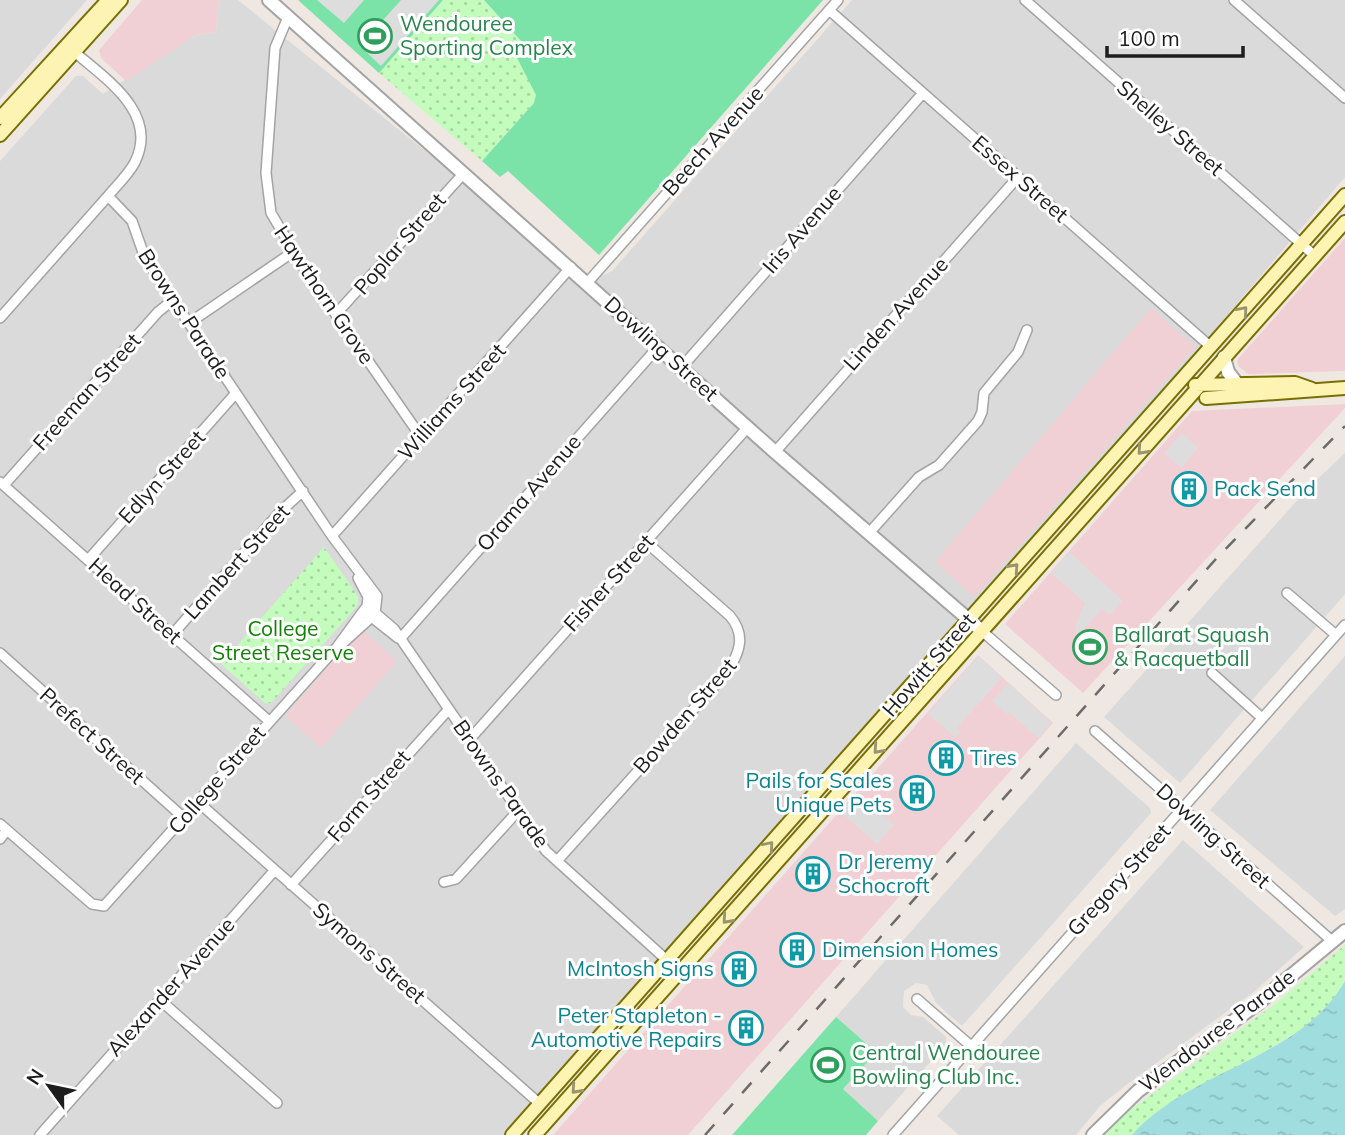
<svg xmlns="http://www.w3.org/2000/svg" width="1345" height="1135" font-family="Mulish,sans-serif">
<style>
.residential{fill:#dbdada}
.commercial{fill:#f1d0d5}
.park{fill:url(#park-dots)}
.pitch{fill:#7ce3a8}
.parking{fill:#ddd}
.water{fill:url(#water-ripples)}
.lines{fill:none;stroke-linecap:round;stroke-linejoin:round}
.minor-casing{stroke:#a4a4a4;stroke-width:12}
.tertiary-casing{stroke:#a4a4a4;stroke-width:16}
.secondary-casing{stroke:#786f00;stroke-width:16}
.minor{stroke:#fff;stroke-width:9}
.tertiary{stroke:#fff;stroke-width:12}
.secondary{stroke:#fdf3b3;stroke-width:12}
.rail{stroke:#6b6b6b;stroke-width:2.5;stroke-dasharray:14 14;stroke-linecap:butt}
.oneway{stroke:#989370}
.labels{text-anchor:middle;stroke-width:6;stroke-linejoin:round;paint-order:stroke}
.leisure-label{font-size:21px;fill:#27864d;stroke:#fff;text-anchor:start}
.street-label{font-size:21px;fill:#1d1d1d;stroke:#fff}
.culture-label{font-size:21px;fill:#0d838f;stroke:#fff;text-anchor:start}
.park-label{font-size:21px;fill:#128106;stroke:#fff}
</style>
<defs>
<pattern id="park-dots" width="8" height="8" patternUnits="userSpaceOnUse" patternTransform="scale(1.75)"><rect width="8" height="8" fill="#c3fcbc"/><path d="M2 2h.1M6 6h.1" fill="none" stroke="#a7d8a1" stroke-width="1.8" stroke-linecap="round"/></pattern>
<pattern id="water-ripples" width="26" height="14" patternUnits="userSpaceOnUse" patternTransform="scale(1.75)"><rect width="26" height="14" fill="#a0dddf"/><path d="M2 4q2-2 4 0t4 0M15 11q2-2 4 0t4 0" fill="none" stroke="#89bdbf"/></pattern>
</defs>
<rect width="100%" height="100%" fill="#efe8e2"/>
<path class="residential" d="M 0,0 L 87,0 L 0,99 Z
M 219,0 L 238,0 L 588,282 L 612,271 L 852,0 L 1345,0 L 1345,177 L 969,619 L 512,1135 L 0,1135 L 0,161 L 76,76 L 83,76 L 103,94 L 196,35 L 216,32 Z
M 1345,453 L 1345,594 L 1180,783 L 1104,717 L 1309,487 Z
M 1345,656 L 1345,909 L 1335,916 L 1210,810 Z
M 1076,743 L 1150,808 L 1151,813 L 962,1026 L 936,1003 L 927,985 L 916,983 L 904,991 L 903,1007 L 911,1015 L 923,1017 L 946,1037 L 946,1044 L 878,1121 L 842,1089 L 876,1052 L 836,1017 Z
M 1183,840 L 1304,947 L 1255,991 L 1125,1086 L 1100,1106 L 1076,1135 L 959,1135 L 937,1116 Z"/>
<path class="commercial" d="M 142,0 L 219,0 L 216,32 L 196,35 L 126,81 L 101,58 L 99,50 Z
M 1345,238 L 1345,371 L 1248,374 L 1238,366 L 1237,360 Z
M 1151,308 L 1195,347 L 974,597 L 935,562 Z
M 1345,404 L 1345,408 L 1083,693 L 1005,624 L 1192,411 Z
M 361,629 L 397,661 L 321,748 L 285,716 Z
M 978,655 L 1053,723 L 688,1135 L 553,1135 Z"/>
<path class="park" d="M 443,0 L 484,0 L 521,41 L 536,95 L 534,103 L 482,161 L 379,73 Z
M 324,547 L 358,596 L 358,605 L 271,703 L 265,703 L 221,664 Z
M 1345,945 C 1345,956 1345,973 1344,983 C 1321,1042 1180,1081 1132,1135 L 1104,1135 L 1122,1116 L 1272,1006 Z"/>
<path class="pitch" d="M 298,0 L 443,0 L 379,73 Z
M 484,0 L 823,0 L 599,255 L 508,171 L 500,177 L 482,161 L 534,103 L 536,95 L 513,50 L 521,41 Z
M 836,1017 L 876,1052 L 843,1089 L 878,1121 L 866,1135 L 732,1135 Z"/>
<path class="parking" d="M 317,0 L 364,0 L 344,23 Z
M 401,0 L 439,0 L 381,66 L 360,46 Z
M 1182,433 L 1198,448 L 1181,468 L 1164,453 Z
M 1069,552 L 1123,601 L 1110,615 L 1102,609 L 1077,637 L 1075,626 L 1085,603 L 1051,573 Z
M 978,656 L 1002,677 L 957,728 L 960,732 L 955,737 L 928,714 Z
M 1008,683 L 1051,723 L 1038,738 L 1009,712 L 1006,714 L 992,701 Z
M 858,792 L 894,825 L 877,844 L 840,811 Z"/>
<path class="water" d="M 1345,981 L 1345,1135 L 1132,1135 C 1191,1069 1300,1060 1345,981 Z"/>
<g class="lines">
<g class="minor-casing">
<path id="minor" d="M 1025,0 L 1315,256
M 1234,0 L 1345,98
M 829,10 L 1211,347
M 288,17 L 275,48 L 266,173 L 271,213 L 305,270 L 421,437
M 70,48 C 102,77 160,111 135,162 C 129,174 117,185 108,196 L 132,221 L 145,258 L 332,536 L 377,596 L 375,614 L 333,652
M 588,282 L 838,0
M 336,314 L 464,173
M 0,318 L 108,196
M 189,323 L 293,252
M 681,368 L 923,93
M 775,452 L 1018,177
M 0,482 L 269,721
M 4,485 L 158,312 L 173,300
M 870,532 L 919,477 L 939,465 L 978,421 L 982,412 L 984,393 L 1018,352 L 1027,330
M 332,536 L 571,267
M 88,560 L 236,393
M 1287,593 L 1336,635
M 373,611 L 394,629 L 546,851 L 680,972
M 369,615 L 398,638
M 983,632 L 1056,695
M 172,635 L 280,512 L 303,491
M 400,639 L 658,347
M 0,653 L 184,818
M 1212,673 L 1262,718
M 1095,731 L 1332,941
M 470,739 L 748,427
M 198,802 L 540,1104
M 0,824 L 92,904 L 104,906 L 337,647 L 367,606 L 368,597 L 358,578
M 0,839 L 7,830
M 557,861 L 727,672 C 740,653 746,635 730,616 L 646,542
M 444,882 L 456,879 L 518,811
M 291,885 L 449,709
M 917,999 L 971,1046
M 160,1000 L 277,1103
M 40,1135 L 274,871
M 893,1135 L 1345,625"/>
</g>
<g class="tertiary-casing">
<path id="tertiary" d="M 269,0 L 775,452 L 983,632
M 1224,357 L 1228,372 L 1238,385
M 1093,1135 L 1138,1091 L 1257,1004 L 1345,931"/>
</g>
<g class="secondary-casing">
<path id="secondary" d="M 0,118 L 108,0
M 0,135 L 121,0
M 1195,385 L 1295,383 L 1312,389
M 1206,398 L 1345,388
M 512,1135 L 1345,195
M 535,1135 L 1345,222"/>
</g>
<use href="#minor" class="minor"/>
<use href="#tertiary" class="tertiary"/>
<use href="#secondary" class="secondary"/>
<path class="rail" d="M 705,1135 L 1215,560 L 1345,426"/>
</g>
<defs><path id="oneway-chevron" d="M-2-3.5L2.5 0L-2 3.5" fill="none" stroke-width="1.6" stroke-linecap="round" stroke-linejoin="round" transform="scale(1.75)"/></defs>
<g class="oneway">
<use href="#oneway-chevron" transform="translate(1243 311) rotate(-49)"/>
<use href="#oneway-chevron" transform="translate(1142 450) rotate(132)"/>
<use href="#oneway-chevron" transform="translate(1014 568) rotate(-48)"/>
<use href="#oneway-chevron" transform="translate(878 749) rotate(132)"/>
<use href="#oneway-chevron" transform="translate(769 846) rotate(-49)"/>
<use href="#oneway-chevron" transform="translate(727 919) rotate(132)"/>
<use href="#oneway-chevron" transform="translate(576 1089) rotate(132)"/>
</g>
<defs>
<g id="stadium-ring" transform="scale(1.75)"><circle r="9.5" fill="#fff" stroke="#2e9e5b" stroke-width="1.5"/><path d="M0-5a6.5 5 0 1 0 0 10a6.5 5 0 1 0 0-10ZM-3.5-1.8h7v3.6h-7Z" fill="#2e9e5b"/></g>
<g id="building-ring" transform="scale(1.75)"><circle r="9.5" fill="#fff" stroke="#0f9aa8" stroke-width="1.5"/><path d="M-4-6H4V6H1V3H-1V6H-4ZM-2.5-4.3h1.7v1.8h-1.7ZM.8-4.3h1.7v1.8H.8ZM-2.5-1h1.7V.8h-1.7ZM.8-1h1.7V.8H.8Z" fill="#0f9aa8"/></g>
</defs>
<g fill-rule="evenodd">
<use href="#stadium-ring" x="375" y="36"/>
<use href="#building-ring" x="1189" y="489"/>
<use href="#stadium-ring" x="1090" y="647"/>
<use href="#building-ring" x="946" y="758"/>
<use href="#building-ring" x="917" y="793"/>
<use href="#building-ring" x="813" y="874"/>
<use href="#building-ring" x="797" y="950"/>
<use href="#building-ring" x="739" y="969"/>
<use href="#building-ring" x="746" y="1028"/>
<use href="#stadium-ring" x="828" y="1065"/>
</g>
<g class="labels">
<g class="leisure-label">
<text x="400" y="31">Wendouree<tspan x="400" dy="24">Sporting Complex</tspan></text>
<text x="1114" y="642">Ballarat Squash<tspan x="1114" dy="24">&amp; Racquetball</tspan></text>
<text x="852" y="1060">Central Wendouree<tspan x="852" dy="24">Bowling Club Inc.</tspan></text>
</g>
<g class="street-label">
<text transform="translate(1170 128) rotate(41)" y="7">Shelley Street</text>
<text transform="translate(713 141) rotate(-48)" y="7">Beech Avenue</text>
<text transform="translate(1020 179) rotate(41)" y="7">Essex Street</text>
<text transform="translate(802 230) rotate(-49)" y="7">Iris Avenue</text>
<text transform="translate(400 244) rotate(-49)" y="7">Poplar Street</text>
<text transform="translate(324 295) rotate(56)" y="7">Hawthorn Grove</text>
<text transform="translate(184 314) rotate(57)" y="7">Browns Parade</text>
<text transform="translate(896 314) rotate(-48)" y="7">Linden Avenue</text>
<text transform="translate(661 349) rotate(42)" y="7">Dowling Street</text>
<text transform="translate(87 392) rotate(-48)" y="7">Freeman Street</text>
<text transform="translate(452 402) rotate(-48)" y="7">Williams Street</text>
<text transform="translate(162 477) rotate(-48)" y="7">Edlyn Street</text>
<text transform="translate(529 493) rotate(-49)" y="7">Orama Avenue</text>
<text transform="translate(237 562) rotate(-48)" y="7">Lambert Street</text>
<text transform="translate(609 583) rotate(-48)" y="7">Fisher Street</text>
<text transform="translate(135 601) rotate(42)" y="7">Head Street</text>
<text transform="translate(929 665) rotate(-49)" y="7">Howitt Street</text>
<text transform="translate(685 716) rotate(-49)" y="7">Bowden Street</text>
<text transform="translate(92 736) rotate(42)" y="7">Prefect Street</text>
<text transform="translate(217 780) rotate(-49)" y="7">College Street</text>
<text transform="translate(501 784) rotate(55)" y="7">Browns Parade</text>
<text transform="translate(369 796) rotate(-49)" y="7">Form Street</text>
<text transform="translate(1213 836) rotate(42)" y="7">Dowling Street</text>
<text transform="translate(1119 880) rotate(-48)" y="7">Gregory Street</text>
<text transform="translate(369 953) rotate(41)" y="7">Symons Street</text>
<text transform="translate(171 987) rotate(-48)" y="7">Alexander Avenue</text>
<text transform="translate(1217 1031) rotate(-37)" y="7">Wendouree Parade</text>
</g>
<g class="culture-label">
<text x="1214" y="496">Pack Send</text>
<text x="970" y="765">Tires</text>
<text x="892" y="788" text-anchor="end">Pails for Scales<tspan x="892" dy="24">Unique Pets</tspan></text>
<text x="838" y="869">Dr Jeremy<tspan x="838" dy="24">Schocroft</tspan></text>
<text x="822" y="957">Dimension Homes</text>
<text x="714" y="976" text-anchor="end">McIntosh Signs</text>
<text x="722" y="1023" text-anchor="end">Peter Stapleton -<tspan x="722" dy="24">Automotive Repairs</tspan></text>
</g>
<g class="park-label">
<text x="283" y="636">College<tspan x="283" dy="24">Street Reserve</tspan></text>
</g>
</g>
<g transform="translate(49 1086) rotate(303)" stroke="#ffffff" stroke-width="5" paint-order="stroke">
<path d="M0-5L12 26L0 18L-12 26Z" fill="#1d1d1d"/>
<text y="-10" font-size="19" font-weight="bold" text-anchor="middle" fill="#1d1d1d">N</text>
</g>
<path d="M1107 46v10h136v-10" fill="none" stroke="#1d1d1d" stroke-width="3.5"/>
<text x="1118" y="46" font-size="21" fill="#1d1d1d" stroke="#ffffff" stroke-width="5" paint-order="stroke">100 m</text>
</svg>
